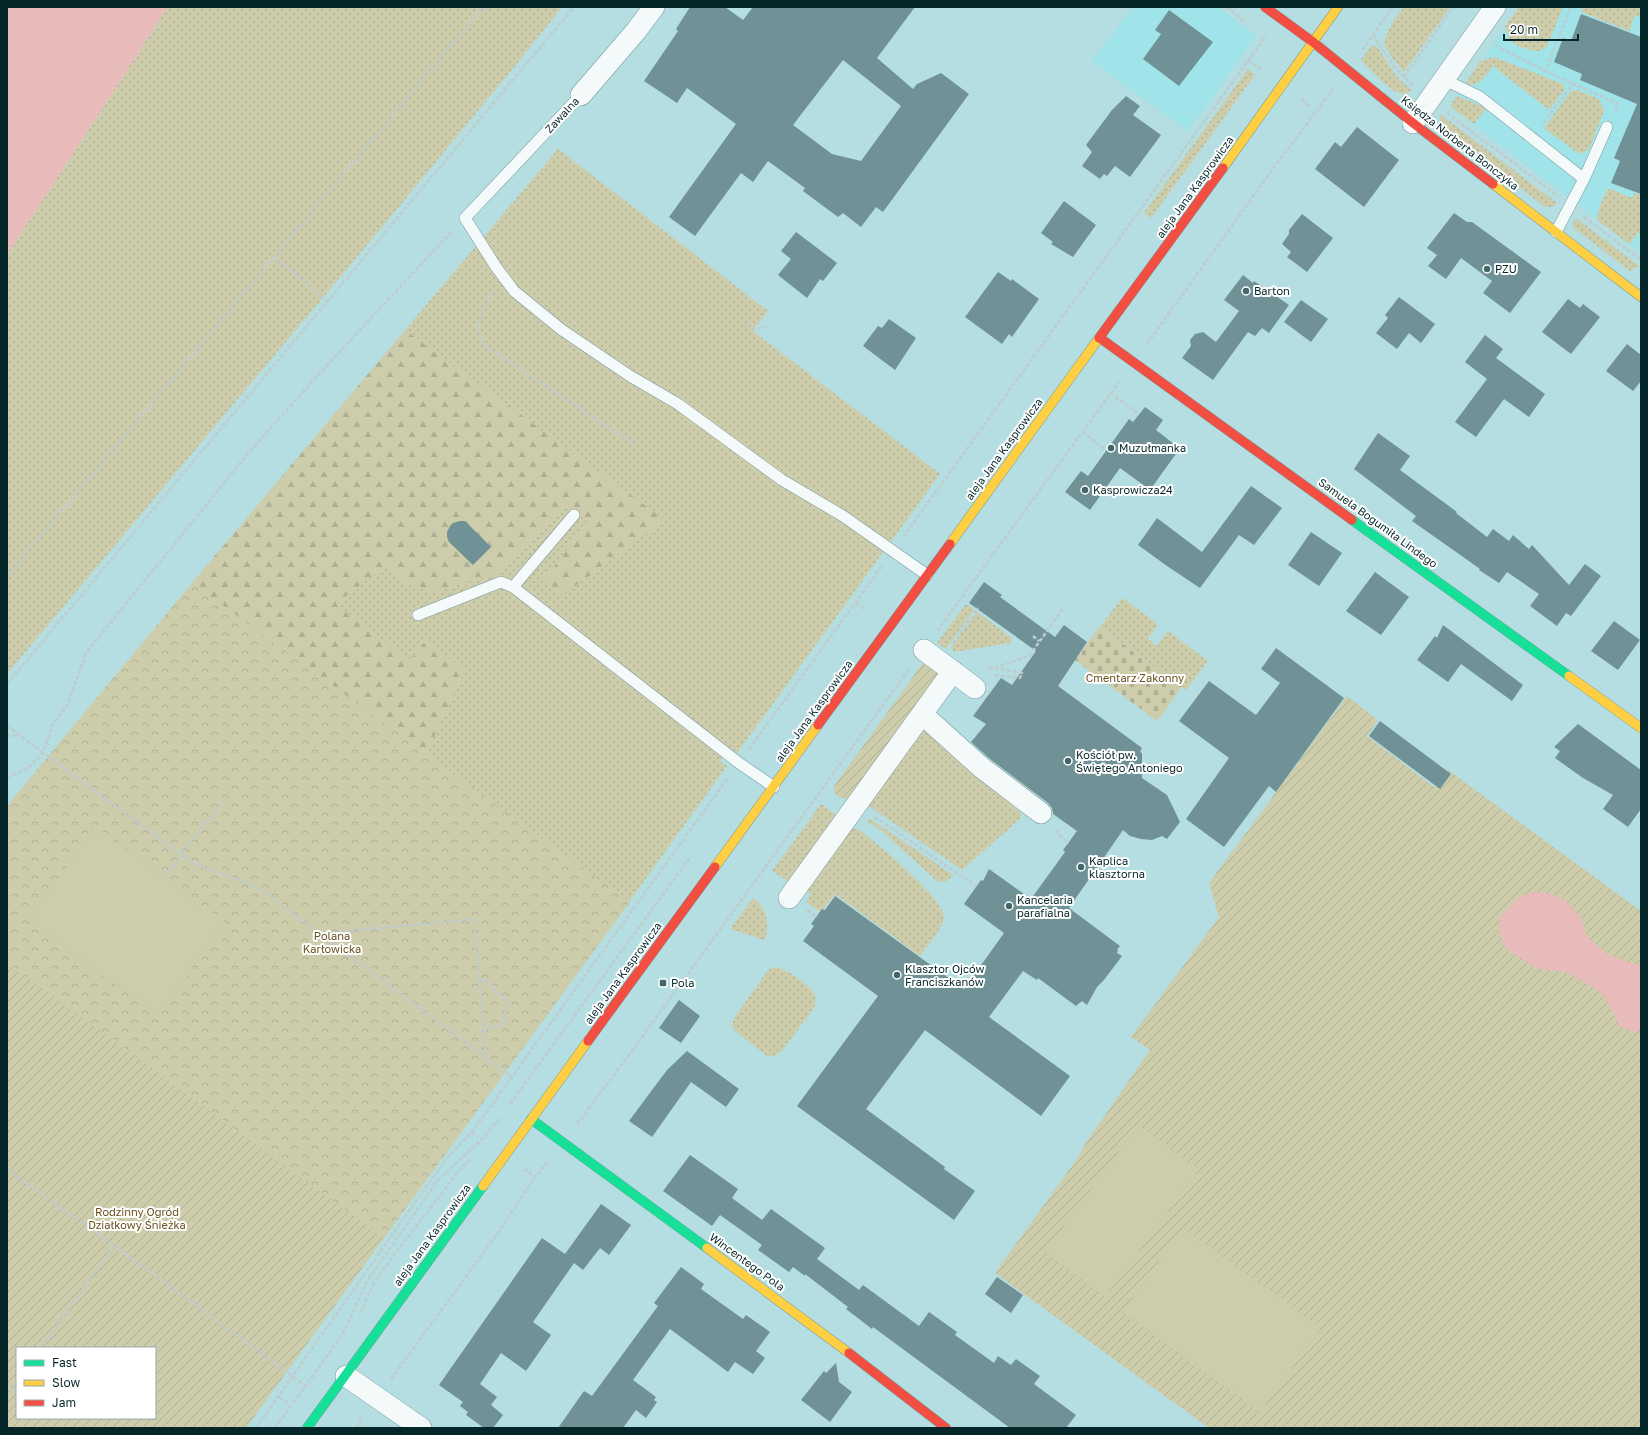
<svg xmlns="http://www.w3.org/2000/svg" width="1648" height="1435" font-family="'Golos Text',sans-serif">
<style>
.built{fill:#a0e3e8}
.grass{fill:url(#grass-dots)}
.forest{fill:url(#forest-firs)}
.cemetery{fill:url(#cemetery-stones)}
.park{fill:url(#park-crowns)}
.garden{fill:url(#garden-furrows);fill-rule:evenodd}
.pitch{fill:#cdccab}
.water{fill:#e8bbba}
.building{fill:#709297;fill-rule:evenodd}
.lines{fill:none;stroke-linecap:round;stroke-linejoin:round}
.lane-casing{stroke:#799a9c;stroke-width:12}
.street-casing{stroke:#799a9c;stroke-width:22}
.fast-casing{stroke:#799a9c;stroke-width:10}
.slow-casing{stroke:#799a9c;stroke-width:10}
.jam-casing{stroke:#799a9c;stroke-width:10}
.path{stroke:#bfcbcd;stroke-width:2.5;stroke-dasharray:4 2;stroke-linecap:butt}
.lane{stroke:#f4fafa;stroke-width:11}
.street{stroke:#f4fafa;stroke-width:21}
.fast{stroke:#16e098;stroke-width:9}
.slow{stroke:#ffcf43;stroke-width:9}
.jam{stroke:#f24e42;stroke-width:9}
.poi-dot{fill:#436769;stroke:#fff;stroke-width:1.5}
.labels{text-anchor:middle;stroke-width:4;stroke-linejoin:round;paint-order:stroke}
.street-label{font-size:11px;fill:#062729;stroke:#fff}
.poi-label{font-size:11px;fill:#062729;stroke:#fff;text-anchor:start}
.park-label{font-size:11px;fill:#6d521f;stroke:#fff}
</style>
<defs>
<pattern id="grass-dots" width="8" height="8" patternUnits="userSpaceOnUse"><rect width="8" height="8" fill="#cdccab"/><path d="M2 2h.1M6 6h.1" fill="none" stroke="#afaf93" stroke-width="1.8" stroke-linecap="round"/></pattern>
<pattern id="forest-firs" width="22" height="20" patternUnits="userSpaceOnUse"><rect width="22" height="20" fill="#cdccab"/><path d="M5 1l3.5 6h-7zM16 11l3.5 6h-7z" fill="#afaf93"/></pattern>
<pattern id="cemetery-stones" width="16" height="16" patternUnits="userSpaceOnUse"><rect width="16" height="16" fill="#cdccab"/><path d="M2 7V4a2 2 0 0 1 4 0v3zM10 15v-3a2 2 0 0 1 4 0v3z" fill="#afaf93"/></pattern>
<pattern id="park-crowns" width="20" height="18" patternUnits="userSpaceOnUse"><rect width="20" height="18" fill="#cdccab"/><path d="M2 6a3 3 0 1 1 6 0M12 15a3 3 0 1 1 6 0" fill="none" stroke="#afaf93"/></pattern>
<pattern id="garden-furrows" width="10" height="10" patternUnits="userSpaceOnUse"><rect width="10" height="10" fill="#cdccab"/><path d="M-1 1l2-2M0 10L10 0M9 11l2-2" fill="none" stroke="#afaf93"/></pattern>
</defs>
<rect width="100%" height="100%" fill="#b4dee1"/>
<path class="built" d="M 1133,7 L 1218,7 L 1256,36 L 1188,131 L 1092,61 Z
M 1519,7 L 1641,7 L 1641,253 L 1452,108 L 1451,105 Z"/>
<path class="grass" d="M 168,7 L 562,7 L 519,61 L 378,232 L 7,674 L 7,255 Z
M 1404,7 L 1450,7 L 1404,72 L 1393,59 L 1384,44 C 1387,29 1395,19 1404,7 Z
M 1519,7 L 1563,7 L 1547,47 L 1540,51 C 1523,50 1508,45 1505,26 Z
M 1583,7 L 1641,7 L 1641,17 L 1635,15 L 1629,31 L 1581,12 Z
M 1372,45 L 1378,48 L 1396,76 L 1412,91 C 1408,93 1403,94 1399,93 C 1391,91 1367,67 1361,60 Z
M 1494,57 L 1563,84 L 1565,89 L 1549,110 L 1493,66 C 1486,74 1479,90 1466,83 L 1480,61 Z
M 1248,69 L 1255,75 L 1151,218 L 1144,213 Z
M 1577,90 L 1599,99 L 1604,111 L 1589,149 L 1582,153 L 1578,153 L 1544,128 L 1571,91 Z
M 1457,96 L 1484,107 L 1485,110 L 1474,124 L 1452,108 L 1451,105 Z
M 1440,114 L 1557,203 L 1552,207 L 1545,207 L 1440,124 Z
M 558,149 L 768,311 L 753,331 L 940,474 L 737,753 L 730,748 L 720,761 L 727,766 L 514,1061 L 192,583 L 426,753 L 410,659 L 405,657 L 336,604 L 383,567 L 412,587 L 498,573 L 567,506 L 588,520 L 542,583 L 665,521 L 405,330 Z
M 1608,188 L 1632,198 L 1635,193 L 1641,195 L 1641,235 L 1638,233 L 1629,244 L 1597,220 L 1600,205 Z
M 1576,218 L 1639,266 L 1630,271 L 1573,227 L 1573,224 Z
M 1122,598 L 1158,624 L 1148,639 L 1157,646 L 1168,631 L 1208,661 L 1186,690 L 1100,627 Z
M 966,604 L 974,610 L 946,649 L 937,643 Z
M 977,612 L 1012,638 L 1010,643 L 954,652 L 951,647 Z
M 924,726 L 1021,813 L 1021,818 L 962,870 L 866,804 Z
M 821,804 L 840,818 L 791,883 L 772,871 Z
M 869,818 L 953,875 C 947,882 945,883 937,881 L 882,831 L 867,821 Z
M 852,828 L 861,831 C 878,845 944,897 944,918 C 943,928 926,947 920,956 L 835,894 L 821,912 L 806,902 L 811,895 L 804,888 Z
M 753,898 C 768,908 769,924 765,940 L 730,929 Z
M 774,967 C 786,968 806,983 813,992 C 817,997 815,1003 814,1008 L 781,1052 L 773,1056 L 767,1056 L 734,1030 L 732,1025 L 734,1018 L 768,970 Z"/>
<path class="forest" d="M 405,330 L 665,520 L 563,595 L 542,583 L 587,521 L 567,506 L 498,573 L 435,592 L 412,587 L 383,567 L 336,604 L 405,657 L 410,659 L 427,639 L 465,671 L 426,754 L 192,583 Z"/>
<path class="cemetery" d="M 1099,627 L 1182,687 L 1157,721 L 1075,660 Z"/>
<path class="park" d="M 192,583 L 630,902 L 384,1238 L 7,962 L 7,806 Z"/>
<path class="garden" d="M 923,663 L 941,676 L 850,799 L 841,798 L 835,794 L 834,786 Z
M 1347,696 L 1378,720 L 1367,736 L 1434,787 L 1448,770 L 1641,911 L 1641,1428 L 1209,1428 L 995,1273 L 1079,1156 L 1085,1144 L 1150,1050 L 1131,1037 L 1219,917 L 1209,883 Z
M 7,962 L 384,1238 L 246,1428 L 7,1428 ZM 17,1348 L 155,1348 L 155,1418 L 17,1418 Z"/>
<path class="pitch" d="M 96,827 L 225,923 L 157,1015 L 27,920 Z
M 1138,1125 L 1199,1170 L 1105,1297 L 1045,1252 Z
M 1183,1228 L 1321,1328 L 1260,1412 L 1122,1312 Z"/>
<path class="water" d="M 7,7 L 168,7 L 7,255 Z
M 1532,892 C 1556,892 1572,900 1582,922 C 1584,926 1584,932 1587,936 C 1600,952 1621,962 1641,965 L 1641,1029 L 1635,1032 L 1620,1027 L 1606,999 L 1594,987 L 1565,972 L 1536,968 L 1505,948 L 1498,927 L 1501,915 L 1518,898 Z"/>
<path class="building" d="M 690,7 L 725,7 L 743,20 L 753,7 L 915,7 L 877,58 L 913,89 L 917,84 L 941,73 L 969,94 L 883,212 L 876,207 L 861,227 L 843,213 L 838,217 L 803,191 L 805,188 L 768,161 L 753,182 L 741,173 L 695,236 L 669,217 L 736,124 L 687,88 L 677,103 L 644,81 L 678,31 L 676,29 ZM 843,60 L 901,106 L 861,161 L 832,154 L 793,125 Z
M 1169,10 L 1213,42 L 1179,86 L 1143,59 L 1161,34 L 1155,30 Z
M 1581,14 L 1641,37 L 1641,194 L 1611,183 L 1620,161 L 1614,158 L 1637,104 L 1580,80 L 1582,74 L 1554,62 L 1563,38 L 1571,41 Z
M 1126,96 L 1140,106 L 1133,115 L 1161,135 L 1130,177 L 1115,166 L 1107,176 L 1104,174 L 1100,179 L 1082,166 L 1092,152 L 1086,145 L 1112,110 Z
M 1357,127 L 1399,160 L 1364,207 L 1315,169 L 1335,142 L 1341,147 Z
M 1064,201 L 1096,225 L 1073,257 L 1051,244 L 1053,242 L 1041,233 Z
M 1454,213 L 1467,222 L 1472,222 L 1541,272 L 1510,313 L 1483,293 L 1492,281 L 1461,258 L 1446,279 L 1428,266 L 1437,255 L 1427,248 Z
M 1302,214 L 1333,238 L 1307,272 L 1287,257 L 1291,252 L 1282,244 L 1289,234 L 1289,230 Z
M 796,232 L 837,263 L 823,281 L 820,279 L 807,298 L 778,275 L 791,259 L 781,251 Z
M 998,272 L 1011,281 L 1012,279 L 1039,299 L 1012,337 L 1009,334 L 1002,344 L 965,317 Z
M 1243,275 L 1253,283 L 1254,281 L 1289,305 L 1269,333 L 1262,328 L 1255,336 L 1248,332 L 1213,380 L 1182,358 L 1191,346 L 1190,340 L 1195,334 L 1203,332 L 1216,342 L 1239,311 L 1224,300 Z
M 1399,297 L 1435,324 L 1421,343 L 1409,333 L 1397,349 L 1376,333 L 1388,318 L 1385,315 Z
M 1568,299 L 1580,308 L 1583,304 L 1600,317 L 1571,354 L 1542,332 Z
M 1301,300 L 1328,319 L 1311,342 L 1284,322 Z
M 889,319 L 916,338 L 895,370 L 863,346 L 878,326 L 882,328 Z
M 1485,335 L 1503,349 L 1496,358 L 1545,394 L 1529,417 L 1504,399 L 1476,437 L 1455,422 L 1487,379 L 1465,362 Z
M 1627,344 L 1641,355 L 1641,381 L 1633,391 L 1606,371 Z
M 1145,407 L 1163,420 L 1156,430 L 1174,444 L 1178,451 L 1150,490 L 1120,468 L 1090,510 L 1065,492 L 1081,471 L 1088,476 L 1129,419 L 1133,422 Z
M 1378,433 L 1410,456 L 1400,470 L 1457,512 L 1456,513 L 1487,537 L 1493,529 L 1509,541 L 1513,535 L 1529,549 L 1532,545 L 1569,585 L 1585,564 L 1601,576 L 1571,616 L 1566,613 L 1557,626 L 1530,606 L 1539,594 L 1507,572 L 1499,583 L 1479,570 L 1480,569 L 1459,554 L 1412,521 L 1416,516 L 1354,469 Z
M 1251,486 L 1282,508 L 1254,545 L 1239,535 L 1200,588 L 1167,566 L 1138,545 L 1157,518 L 1202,552 Z
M 460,521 L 465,521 L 491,547 L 473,565 L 449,542 L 447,537 L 447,532 L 450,526 L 453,523 Z
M 1311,532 L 1342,553 L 1319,586 L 1288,565 Z
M 1375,572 L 1409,597 L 1381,635 L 1346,611 Z
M 984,582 L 1002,595 L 1000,597 L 1055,637 L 1064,625 L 1087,642 L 1058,686 L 1142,748 L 1140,752 L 1142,753 L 1142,778 L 1167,795 L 1180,822 L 1167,839 L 1162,836 L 1152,840 L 1141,839 L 1130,836 L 1123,830 L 1069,908 L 1120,946 L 1117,950 L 1118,951 L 1117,953 L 1122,956 L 1104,980 L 1097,987 L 1087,1005 L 1082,1001 L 1076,1006 L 1038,978 L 1037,980 L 1023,971 L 989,1017 L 1070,1076 L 1041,1116 L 925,1030 L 866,1109 L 945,1167 L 944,1169 L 975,1191 L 954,1220 L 797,1106 L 878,996 L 803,941 L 814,926 L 811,924 L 822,909 L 825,910 L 835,896 L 964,989 L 1004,933 L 964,904 L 981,880 L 983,881 L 989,869 L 1031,899 L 1065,852 L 1063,850 L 1077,831 L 1053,814 L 1052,808 L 1048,803 L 990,759 L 971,742 L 986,724 L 973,716 L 1001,678 L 1012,685 L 1036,651 L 969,603 Z
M 1614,621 L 1640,640 L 1618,670 L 1591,651 Z
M 1443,625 L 1523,685 L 1512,701 L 1461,664 L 1448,682 L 1417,660 L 1435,636 L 1437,638 Z
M 1276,648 L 1344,698 L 1276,792 L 1269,786 L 1224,847 L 1186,819 L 1229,758 L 1179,721 L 1209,681 L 1256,715 L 1280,683 L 1261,669 Z
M 1380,721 L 1451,774 L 1440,789 L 1369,736 Z
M 1578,724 L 1641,770 L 1641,809 L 1628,827 L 1603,809 L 1613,795 L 1583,778 L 1555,758 L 1560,751 L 1554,747 Z
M 679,1000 L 700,1016 L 681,1043 L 659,1028 Z
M 687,1051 L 739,1089 L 726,1107 L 691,1082 L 652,1137 L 629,1121 L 667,1070 Z
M 690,1155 L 738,1189 L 732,1198 L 762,1220 L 771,1209 L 825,1248 L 817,1259 L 859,1290 L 863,1285 L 919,1326 L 929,1312 L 957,1332 L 955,1335 L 994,1363 L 998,1356 L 1011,1365 L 1016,1359 L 1040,1376 L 1034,1384 L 1076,1415 L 1066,1428 L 1010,1428 L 873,1327 L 872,1329 L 846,1309 L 848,1307 L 805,1274 L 805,1276 L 793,1267 L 789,1272 L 758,1250 L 762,1245 L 720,1215 L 712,1226 L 663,1191 Z
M 601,1204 L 631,1225 L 609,1255 L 600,1248 L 583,1270 L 574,1263 L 533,1322 L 551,1335 L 526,1371 L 501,1353 L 480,1384 L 497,1397 L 491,1405 L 503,1415 L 493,1428 L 484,1428 L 466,1415 L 468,1412 L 460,1406 L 463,1402 L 439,1385 L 542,1238 L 565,1254 Z
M 681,1267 L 704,1284 L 701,1289 L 743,1319 L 746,1315 L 770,1332 L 756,1351 L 765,1358 L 753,1374 L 735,1362 L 728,1372 L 670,1329 L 633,1380 L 656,1397 L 654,1400 L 657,1402 L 646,1418 L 636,1410 L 623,1428 L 558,1428 L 584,1391 L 592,1396 L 658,1306 L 654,1303 Z
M 997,1277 L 1023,1295 L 1011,1313 L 985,1294 Z
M 836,1363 L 839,1382 L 852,1392 L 830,1422 L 801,1400 L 824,1371 L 826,1373 Z"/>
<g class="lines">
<g class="lane-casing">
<path id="lane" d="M 1443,79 L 1480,97 L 1584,179 L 1556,232
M 581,95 L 465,218 L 496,267 L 514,291 L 562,330 L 630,376 L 678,404 L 782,480 L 843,516 L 927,575
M 1584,179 L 1607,127
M 574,515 L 513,587 L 739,763 L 774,787
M 418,615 L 501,582 L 513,587"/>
</g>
<g class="street-casing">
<path id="street" d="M 581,95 L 636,31 L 654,7
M 1413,123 L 1495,7
M 924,650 L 975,688
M 922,714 L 982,768 L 1041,813
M 789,898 L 953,671
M 346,1376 L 421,1428"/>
</g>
<g class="fast-casing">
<path id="fast" d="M 1352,520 L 1569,676
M 531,1119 L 707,1248
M 307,1428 L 483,1186"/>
</g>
<g class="slow-casing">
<path id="slow" d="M 1223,168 L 1338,7
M 1493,184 L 1641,297
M 950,544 L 1099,338
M 1569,676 L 1641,728
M 715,867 L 818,725
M 483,1186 L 588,1041
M 707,1248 L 849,1353"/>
</g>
<g class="jam-casing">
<path id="jam" d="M 1265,7 L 1313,42 L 1413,123 L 1493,184
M 1099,338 L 1223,168
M 1100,338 L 1352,520
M 818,725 L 950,544
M 588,1041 L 715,867
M 849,1353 L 946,1428"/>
</g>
<path class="path" d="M 1227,7 L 1244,21
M 1373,35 L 1395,68 L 1413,85
M 1495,45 L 1545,71 L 1571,7
M 1362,50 L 1393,7
M 1248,60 L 1260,69
M 1545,71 L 1618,104 L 1615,111
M 1404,77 L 1453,7
M 1302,100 L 1310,106
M 1447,113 L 1555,194
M 1543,123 L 1573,84
M 1584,217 L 1641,260
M 274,258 L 290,269 L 327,302
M 493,292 L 489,299 L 477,327 L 485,346 L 634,444
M 747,324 L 755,329 L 765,327
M 1147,344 L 1272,170 L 1334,88
M 1110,393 L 1139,414
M 1082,432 L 1106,450
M 903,537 L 1266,36
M 7,577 L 483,7
M 856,603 L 866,610
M 937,631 L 1119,382
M 1033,636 L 1039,641
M 953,643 L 978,608
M 989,668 L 995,668 L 1030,655 L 1064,607
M 995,675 L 1020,678 L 1022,673 L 996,668
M 7,684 L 574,7
M 7,726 L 193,863 L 259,888 L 512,1077
M 7,736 L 18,735
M 749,749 L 882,566
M 7,778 L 29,767 L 43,753 L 53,724 L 68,704 L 86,653 L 249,452 L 319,374 L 452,231
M 875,817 L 976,886
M 1056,830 L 1068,844
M 164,877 L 225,798
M 807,910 L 817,917
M 321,934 L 474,919 L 486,1058
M 479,980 L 485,980 L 509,1003 L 504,1015 L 506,1022 L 484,1030
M 510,1104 L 691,856
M 577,1124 L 629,1055 L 910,668
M 472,1132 L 478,1137
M 7,1169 L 152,1273 L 306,1386
M 524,1169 L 535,1177
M 360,1313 L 374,1283 L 382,1271 L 458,1172 L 470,1160
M 41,1348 L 114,1245
M 391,1379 L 498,1233 L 535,1177 L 548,1161
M 7,1396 L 17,1382
M 279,1397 L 289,1404
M 294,1402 L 343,1334 L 367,1281 L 438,1180 L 481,1140 L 501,1117
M 256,1428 L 428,1184 L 450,1155 L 472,1132 L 728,778
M 275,1428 L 291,1406
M 356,1428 L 363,1417"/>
<use href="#lane" class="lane"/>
<use href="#street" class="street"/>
<use href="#fast" class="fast"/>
<use href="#slow" class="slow"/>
<use href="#jam" class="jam"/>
</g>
<g class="poi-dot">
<circle cx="1487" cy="269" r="4"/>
<circle cx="1246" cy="291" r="4"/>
<circle cx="1111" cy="448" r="4"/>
<circle cx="1085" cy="490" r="4"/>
<circle cx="1068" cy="761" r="4"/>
<circle cx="1081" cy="867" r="4"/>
<circle cx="1009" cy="906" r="4"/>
<circle cx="897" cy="975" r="4"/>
<rect x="659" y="979" width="8" height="8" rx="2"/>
</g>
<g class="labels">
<g class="street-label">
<text transform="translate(562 115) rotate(-47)" y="4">Zawalna</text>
<text transform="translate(1460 143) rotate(38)" y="4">Księdza Norberta Bonczyka</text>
<text transform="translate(1195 187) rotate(-54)" y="4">aleja Jana Kasprowicza</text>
<text transform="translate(1004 449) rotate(-54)" y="4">aleja Jana Kasprowicza</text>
<text transform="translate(1378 523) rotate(36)" y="4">Samuela Bogumiła Lindego</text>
<text transform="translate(814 711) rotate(-54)" y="4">aleja Jana Kasprowicza</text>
<text transform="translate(623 973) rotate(-54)" y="4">aleja Jana Kasprowicza</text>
<text transform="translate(432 1235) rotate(-54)" y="4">aleja Jana Kasprowicza</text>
<text transform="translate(747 1262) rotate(36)" y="4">Wincentego Pola</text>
</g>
<g class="poi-label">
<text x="1495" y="273">PZU</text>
<text x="1254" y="295">Barton</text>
<text x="1119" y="452">Muzułmanka</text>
<text x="1093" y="494">Kasprowicza24</text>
<text x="1076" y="759">Kościół pw.<tspan x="1076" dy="13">Świętego Antoniego</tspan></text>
<text x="1089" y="865">Kaplica<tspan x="1089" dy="13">klasztorna</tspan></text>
<text x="1017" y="904">Kancelaria<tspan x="1017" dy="13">parafialna</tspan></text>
<text x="905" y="973">Klasztor Ojców<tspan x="905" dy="13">Franciszkanów</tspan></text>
<text x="671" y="987">Pola</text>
</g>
<g class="park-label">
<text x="1135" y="682">Cmentarz Zakonny</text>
<text x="332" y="940">Polana<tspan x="332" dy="13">Karłowicka</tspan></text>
<text x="137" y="1216">Rodzinny Ogród<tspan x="137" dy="13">Działkowy Śnieżka</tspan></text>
</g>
</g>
<rect width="1648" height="1435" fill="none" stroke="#062729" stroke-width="16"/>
<rect x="16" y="1347" width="140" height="72" fill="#ffffff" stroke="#9ba9a9"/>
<rect x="24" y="1360" width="20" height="6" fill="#16e098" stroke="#9ba9a9"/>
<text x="52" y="1367" font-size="12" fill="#062729">Fast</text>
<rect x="24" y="1380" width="20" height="6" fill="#ffcf43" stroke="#9ba9a9"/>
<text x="52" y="1387" font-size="12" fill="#062729">Slow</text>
<rect x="24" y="1400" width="20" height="6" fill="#f24e42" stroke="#9ba9a9"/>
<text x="52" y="1407" font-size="12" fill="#062729">Jam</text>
<path d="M1504 34v6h74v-6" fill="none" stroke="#062729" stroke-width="2"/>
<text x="1510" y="34" font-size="12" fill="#062729" stroke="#ffffff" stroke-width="3" paint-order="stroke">20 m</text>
</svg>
